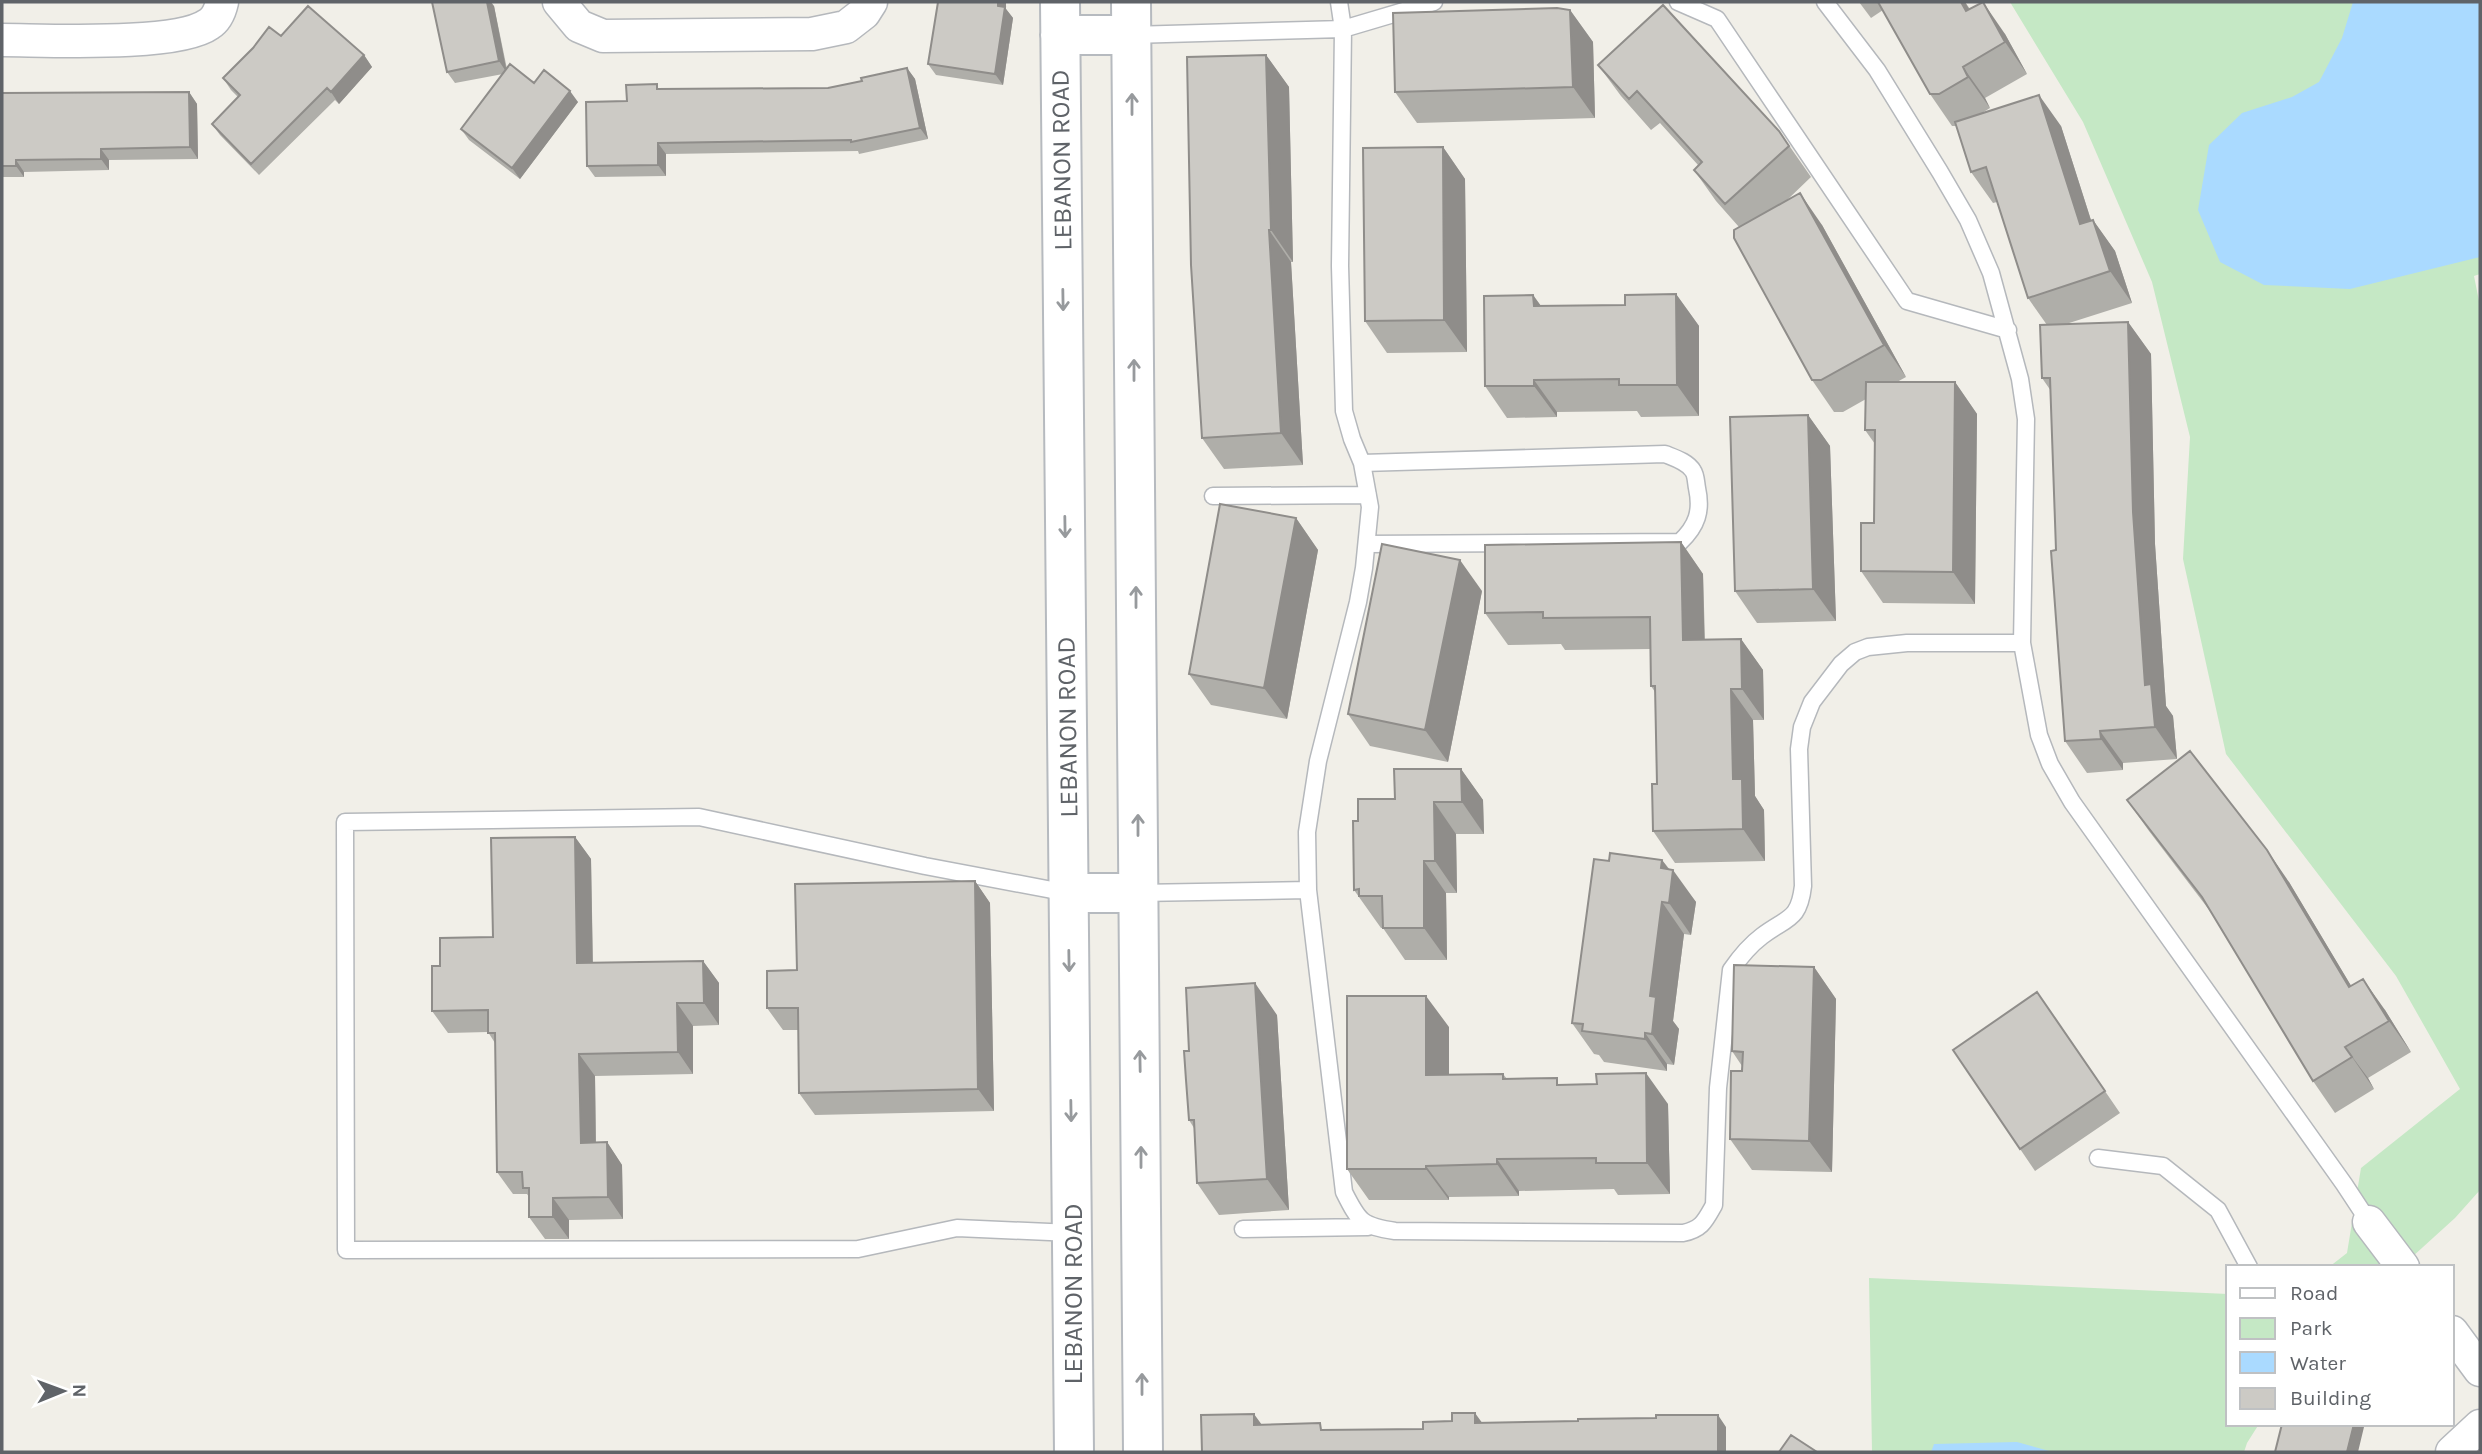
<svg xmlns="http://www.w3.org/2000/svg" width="2482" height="1454" font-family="Karla,sans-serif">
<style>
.green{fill:#c5e8c5}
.water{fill:#aadaff}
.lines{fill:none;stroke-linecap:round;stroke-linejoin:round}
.service-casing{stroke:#b5b8bc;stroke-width:19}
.minor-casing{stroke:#b5b8bc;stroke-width:35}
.secondary-casing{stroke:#b6babf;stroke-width:42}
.service{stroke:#fff;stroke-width:16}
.minor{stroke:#fff;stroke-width:32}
.secondary{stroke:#fff;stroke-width:38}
.wall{fill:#afaea9}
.shaded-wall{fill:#8f8d8a}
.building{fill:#cccac5;stroke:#8f8d8a;stroke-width:2}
.oneway{stroke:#979a9d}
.labels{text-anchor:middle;stroke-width:5;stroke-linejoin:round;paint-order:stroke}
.street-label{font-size:26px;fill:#5f6368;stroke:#fff}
</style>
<rect width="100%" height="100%" fill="#f1efe8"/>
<path class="green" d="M 2010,2 L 2480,2 L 2480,274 L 2474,276 L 2480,306 L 2480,1190 L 2455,1218 L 2401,1267 L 2329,1267 L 2347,1253 L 2361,1168 L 2460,1089 L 2396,976 L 2226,754 L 2183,559 L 2190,437 L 2152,282 L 2083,122 Z
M 1869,1278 L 2228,1294 L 2228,1424 L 2259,1424 L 2247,1443 L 2244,1452 L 1872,1452 Z"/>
<path class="water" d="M 2353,2 L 2480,2 L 2480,257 L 2350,289 L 2264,285 L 2220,262 L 2198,210 L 2209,145 L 2242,113 L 2292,97 L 2319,82 L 2342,38 Z
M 2017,1442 L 2053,1452 L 1931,1452 L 1934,1444 Z"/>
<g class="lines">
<g class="service-casing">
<path id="service" d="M 1339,2 L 1343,29 L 1340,266 L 1344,411 L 1352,439 L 1362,463 L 1370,507 L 1364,568 L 1358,602 L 1318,761 L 1307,832 L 1308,890 L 1344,1192 C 1359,1222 1362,1226 1395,1231 L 1683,1233 C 1702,1229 1705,1221 1714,1205 L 1718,1088 L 1731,970 C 1740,957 1750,945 1762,936 C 1787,917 1799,921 1803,886 L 1799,749 L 1802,727 L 1812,702 L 1841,664 L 1855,652 L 1868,647 L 1907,643 L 2022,643
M 1678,2 L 1717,19 L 1907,301 L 2008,330
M 1825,2 L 1877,70 L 1940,172 L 1968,220 L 1991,273 L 2020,379 L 2026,419 L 2022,643 L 2039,735 L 2050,764 L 2072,802 L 2344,1184 L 2369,1222
M 1131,35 L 1343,29 L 1434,2
M 1362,463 L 1665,454 C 1675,458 1688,462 1693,471 C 1696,475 1696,483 1697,488 C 1702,511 1697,526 1680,542 L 1367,544
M 1213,496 L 1368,495
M 1068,893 L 925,866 L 699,817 L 345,822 L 346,1250 L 858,1249 L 957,1228 L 1072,1233
M 1138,893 L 1308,890
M 2098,1158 L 2163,1166 L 2218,1210 L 2249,1267
M 1243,1229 L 1368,1227"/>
</g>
<g class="minor-casing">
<path id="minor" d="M 559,2 L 579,26 L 603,36 L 812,34 L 846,27 L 864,13 L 871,2
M 2,40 C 46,40 177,47 209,24 C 217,19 220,11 222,2
M 2369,1222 L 2403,1267
M 2452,1332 L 2480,1370
M 2452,1452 L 2480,1426"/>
</g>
<g class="secondary-casing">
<path id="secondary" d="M 1060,2 L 1074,1452
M 1131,2 L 1143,1452
M 1060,35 L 1131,35
M 1068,893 L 1138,893"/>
</g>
<use href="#service" class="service"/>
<use href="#minor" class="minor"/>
<use href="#secondary" class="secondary"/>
</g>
<path class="wall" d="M 1859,2 L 1965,2 L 1970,9 L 2005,34 L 2027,74 L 1985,98 L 1990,108 L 1982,113 L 2061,126 L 2091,220 L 2093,220 L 2115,251 L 2132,303 L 2066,324 L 2128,322 L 2151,354 L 2155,544 L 2166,706 L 2173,716 L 2177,759 L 2123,763 L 2123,770 L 2087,773 L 2065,741 L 2056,550 L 2051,391 L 2042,378 L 2047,325 L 2028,298 L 1997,202 L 1993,203 L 1971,172 L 1956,126 L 1952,126 L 1930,94 L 1883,10 L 1871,18 Z
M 494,6 L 507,69 L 578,102 L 520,179 L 469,140 L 461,129 L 503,74 L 455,83 L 447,72 Z
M 1006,9 L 1013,18 L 1003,85 L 936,75 L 928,64 Z
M 1570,10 L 1593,42 L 1595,118 L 1417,123 L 1395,92 Z
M 281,36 L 364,55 L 372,67 L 339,104 L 335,100 L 259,175 L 220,135 L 212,124 L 238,97 L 231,90 L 223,78 Z
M 1266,55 L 1289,87 L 1293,262 L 1291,262 L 1303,465 L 1224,469 L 1202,438 Z
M 1598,65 L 1779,131 L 1811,177 L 1785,202 L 1822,225 L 1906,377 L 1897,382 L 1955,382 L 1977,414 L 1975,604 L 1883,603 L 1861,571 L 1874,523 L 1875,444 L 1865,430 L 1866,399 L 1843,412 L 1834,412 L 1812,380 L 1739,227 L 1716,201 L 1694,170 L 1698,165 L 1660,123 L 1651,130 L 1621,96 Z
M 907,68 L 915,79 L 928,139 L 859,154 L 858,151 L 666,154 L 666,176 L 595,177 L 587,166 L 627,101 L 660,89 L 828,88 L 862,81 Z
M 189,92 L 197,104 L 198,159 L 109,160 L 109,170 L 24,172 L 24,177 L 2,177 L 2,93 Z
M 1443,147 L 1465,179 L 1467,352 L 1387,353 L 1365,321 Z
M 1676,294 L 1699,326 L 1699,416 L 1641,417 L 1637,411 L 1557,412 L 1557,417 L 1507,418 L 1485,386 L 1533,295 L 1541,306 L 1625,305 Z
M 1808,415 L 1830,446 L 1836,621 L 1757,623 L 1735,591 Z
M 1296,518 L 1318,550 L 1287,719 L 1211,705 L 1189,674 Z
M 1681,542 L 1703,574 L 1705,639 L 1741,639 L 1763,670 L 1764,720 L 1753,720 L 1755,796 L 1764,810 L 1765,861 L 1675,863 L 1653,831 L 1657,784 L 1655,692 L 1651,686 L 1650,649 L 1565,650 L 1561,644 L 1508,645 L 1485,613 Z
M 1482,591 L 1448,762 L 1370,746 L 1348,714 Z
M 1461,769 L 1483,800 L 1484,834 L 1456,834 L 1457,893 L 1446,893 L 1447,960 L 1405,960 L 1383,928 L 1381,928 L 1376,921 L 1354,890 L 1358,821 L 1395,799 Z
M 2127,800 L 2289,882 L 2351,986 L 2385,1010 L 2411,1052 L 2368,1078 L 2374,1089 L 2335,1113 L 2313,1081 L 2210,911 L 2149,831 Z
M 575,837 L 591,859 L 593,963 L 703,961 L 719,983 L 719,1025 L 693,1026 L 693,1074 L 595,1076 L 596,1143 L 607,1142 L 622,1165 L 623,1219 L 569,1220 L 569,1239 L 545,1239 L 529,1217 L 529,1197 L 527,1194 L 513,1194 L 497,1172 L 495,1043 L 488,1032 L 448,1033 L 432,1011 Z
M 1662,860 L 1696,902 L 1691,935 L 1684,934 L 1673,1021 L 1679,1029 L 1674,1065 L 1667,1064 L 1667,1071 L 1604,1062 L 1599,1055 L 1594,1054 L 1572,1023 L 1609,861 Z
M 975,881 L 990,903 L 994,1111 L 815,1115 L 799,1093 L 798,1030 L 783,1030 L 767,1008 L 797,970 Z
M 1814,967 L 1836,999 L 1832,1172 L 1752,1170 L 1730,1139 L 1742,1066 L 1732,1051 Z
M 2037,992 L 2120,1113 L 2035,1171 L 1953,1050 Z
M 1277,1015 L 1289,1210 L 1219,1215 L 1197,1183 L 1194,1128 L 1189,1120 L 1189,1051 Z
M 1449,1027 L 1449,1075 L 1503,1074 L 1507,1079 L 1561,1085 L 1668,1104 L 1670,1194 L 1618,1195 L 1614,1189 L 1519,1191 L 1519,1196 L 1449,1197 L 1449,1200 L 1369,1200 L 1347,1169 Z"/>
<path class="shaded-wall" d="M 487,2 L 491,2 L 494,6 L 507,73 L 499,61 Z
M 998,2 L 1006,2 L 1006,9 L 1013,18 L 1003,85 L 995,74 Z
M 1961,2 L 1965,2 L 1988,43 L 1966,11 Z
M 1983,2 L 2005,34 L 2027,74 L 2005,42 Z
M 1570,10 L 1593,42 L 1595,118 L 1573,87 Z
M 364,55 L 372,67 L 339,104 L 331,92 Z
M 1266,55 L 1289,87 L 1293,262 L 1271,230 Z
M 1963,67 L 1985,98 L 1990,108 L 1968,77 Z
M 907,68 L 915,79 L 928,139 L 920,128 Z
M 570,91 L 578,102 L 520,179 L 512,168 Z
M 189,92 L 197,104 L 198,159 L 190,147 Z
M 2039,95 L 2061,126 L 2102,255 L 2080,224 Z
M 658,143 L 666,154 L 666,176 L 658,165 Z
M 1443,147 L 1465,179 L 1467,352 L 1444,320 Z
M 101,149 L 109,160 L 109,170 L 101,159 Z
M 16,160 L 24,172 L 24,177 L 16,166 Z
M 1800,193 L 1822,225 L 1906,377 L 1884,345 Z
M 2093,220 L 2115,251 L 2132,303 L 2110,271 Z
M 1269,230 L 1291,262 L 1303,465 L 1281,433 Z
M 1676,294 L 1699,326 L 1699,416 L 1677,385 Z
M 1533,295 L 1556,327 L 1534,306 Z
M 2128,322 L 2151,354 L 2155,544 L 2166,706 L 2173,716 L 2177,759 L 2155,727 L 2145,685 L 2133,512 Z
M 1534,380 L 1557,412 L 1557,417 L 1534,386 Z
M 1955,382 L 1977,414 L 1975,604 L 1953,572 Z
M 1808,415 L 1830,446 L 1836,621 L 1813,589 Z
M 1296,518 L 1318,550 L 1287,719 L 1264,688 Z
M 1681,542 L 1703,574 L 1705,671 L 1683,640 Z
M 1460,560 L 1482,591 L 1448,762 L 1425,730 Z
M 1741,639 L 1763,670 L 1764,720 L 1742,689 Z
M 1731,689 L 1753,720 L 1755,796 L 1764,810 L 1765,861 L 1743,829 L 1733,779 Z
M 2100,731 L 2123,763 L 2123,770 L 2101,739 Z
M 1461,769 L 1483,800 L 1484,834 L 1462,802 Z
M 1434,802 L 1456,834 L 1457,893 L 1435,861 Z
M 575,837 L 591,859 L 593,985 L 577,963 Z
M 2267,850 L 2289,882 L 2371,1019 L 2349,987 Z
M 1662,860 L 1673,875 L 1673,870 L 1696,902 L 1691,935 L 1669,903 L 1661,868 Z
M 1424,861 L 1446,893 L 1447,960 L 1424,928 Z
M 975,881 L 990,903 L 994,1111 L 978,1089 Z
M 1662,902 L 1684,934 L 1673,1021 L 1679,1029 L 1674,1065 L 1652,1034 L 1650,996 Z
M 703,961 L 719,983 L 719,1025 L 704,1003 Z
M 1814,967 L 1836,999 L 1832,1172 L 1809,1141 Z
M 2363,979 L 2385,1010 L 2411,1052 L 2389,1021 Z
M 1255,983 L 1277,1015 L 1289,1210 L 1267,1179 Z
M 1426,996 L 1449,1027 L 1449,1107 L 1426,1075 Z
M 677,1003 L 693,1026 L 693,1074 L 678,1052 Z
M 1645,1033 L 1667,1064 L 1667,1071 L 1645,1039 Z
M 2345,1047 L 2368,1078 L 2374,1089 L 2352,1057 Z
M 579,1054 L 595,1076 L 596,1165 L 581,1143 Z
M 1646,1073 L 1668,1104 L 1670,1194 L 1647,1163 Z
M 607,1142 L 622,1165 L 623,1219 L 608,1197 Z
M 1497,1159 L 1519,1191 L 1519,1196 L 1497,1164 Z
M 1426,1166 L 1449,1197 L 1449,1200 L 1426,1169 Z
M 553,1198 L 569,1220 L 569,1239 L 553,1217 Z
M 1475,1413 L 1483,1424 L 1475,1423 Z
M 1254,1414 L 1262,1425 L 1254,1425 Z
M 1718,1415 L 1726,1427 L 1726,1452 L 1718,1452 Z
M 2354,1424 L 2362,1424 L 2364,1427 L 2358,1452 L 2347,1452 Z"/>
<path class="building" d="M 432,2 L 487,2 L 499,61 L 447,72 Z
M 938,2 L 998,2 L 998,6 L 1005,7 L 995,74 L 928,64 Z
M 1878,2 L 1961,2 L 1966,11 L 1983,2 L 2005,42 L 1963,67 L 1968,77 L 1939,94 L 1930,94 Z
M 1663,5 L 1779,131 L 1789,146 L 1725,204 L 1694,170 L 1702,162 L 1637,91 L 1629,99 L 1598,65 Z
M 308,6 L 364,55 L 331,92 L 327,88 L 251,164 L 212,124 L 240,95 L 223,78 L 253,48 L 269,27 L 281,36 Z
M 1557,8 L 1570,10 L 1573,87 L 1395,92 L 1393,13 Z
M 1266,55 L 1271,230 L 1269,230 L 1281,433 L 1202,438 L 1191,265 L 1187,57 Z
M 510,64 L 534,83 L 544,70 L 570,91 L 512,168 L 461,129 Z
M 907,68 L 920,128 L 851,142 L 851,140 L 658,143 L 658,165 L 587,166 L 586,102 L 627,101 L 626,85 L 657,84 L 657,89 L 828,88 L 862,81 L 861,78 Z
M 189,92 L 190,147 L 101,149 L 101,159 L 16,160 L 16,166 L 2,166 L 2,93 Z
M 2039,95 L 2080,224 L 2093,220 L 2110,271 L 2028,298 L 1986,167 L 1971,172 L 1955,122 Z
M 1443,147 L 1444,320 L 1365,321 L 1363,148 Z
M 1800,193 L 1884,345 L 1821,380 L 1812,380 L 1734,238 L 1734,230 Z
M 1676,294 L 1677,385 L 1619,385 L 1619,379 L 1534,380 L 1534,386 L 1485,386 L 1484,296 L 1533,295 L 1534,306 L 1625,305 L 1625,295 Z
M 2128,322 L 2133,512 L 2145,685 L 2151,684 L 2155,727 L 2100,731 L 2101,739 L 2065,741 L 2051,551 L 2056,550 L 2050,378 L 2042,378 L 2040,325 Z
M 1866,382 L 1955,382 L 1953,572 L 1861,571 L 1861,523 L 1874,523 L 1875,430 L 1865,430 Z
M 1808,415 L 1813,589 L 1735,591 L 1730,417 Z
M 1220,504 L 1296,518 L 1264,688 L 1189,674 Z
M 1681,542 L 1683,640 L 1741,639 L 1742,689 L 1731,689 L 1733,779 L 1742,779 L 1743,829 L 1653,831 L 1652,784 L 1657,784 L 1655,686 L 1651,686 L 1650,617 L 1543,618 L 1543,612 L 1485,613 L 1485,545 Z
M 1382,544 L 1460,560 L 1425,730 L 1348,714 Z
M 2190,751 L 2267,850 L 2349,987 L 2363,979 L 2389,1021 L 2345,1047 L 2352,1057 L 2313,1081 L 2202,897 L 2127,800 Z
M 1394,769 L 1461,769 L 1462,802 L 1434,802 L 1435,861 L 1424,861 L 1424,928 L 1383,928 L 1382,896 L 1359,896 L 1359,889 L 1354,890 L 1353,821 L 1358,821 L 1358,799 L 1395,799 Z
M 575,837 L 577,963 L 703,961 L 704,1003 L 677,1003 L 678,1052 L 579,1054 L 581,1143 L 607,1142 L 608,1197 L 553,1198 L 553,1217 L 529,1217 L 529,1188 L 523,1188 L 522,1172 L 497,1172 L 495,1033 L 488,1033 L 488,1010 L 432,1011 L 432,966 L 440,966 L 440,938 L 493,937 L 491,838 Z
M 1610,853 L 1662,860 L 1661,868 L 1673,870 L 1669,903 L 1662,902 L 1650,996 L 1656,997 L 1652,1034 L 1645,1033 L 1645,1039 L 1582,1031 L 1583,1024 L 1572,1023 L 1594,859 L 1609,861 Z
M 975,881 L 978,1089 L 799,1093 L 798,1008 L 767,1008 L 767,971 L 797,970 L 795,884 Z
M 1734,965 L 1814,967 L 1809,1141 L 1730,1139 L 1731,1071 L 1742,1071 L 1743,1052 L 1732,1051 Z
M 1255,983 L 1267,1179 L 1197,1183 L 1194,1120 L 1189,1120 L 1186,1080 L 1184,1051 L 1189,1051 L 1186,988 Z
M 2037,992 L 2105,1091 L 2020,1149 L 1953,1050 Z
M 1347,996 L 1426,996 L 1426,1075 L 1503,1074 L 1503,1079 L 1557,1078 L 1557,1085 L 1597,1084 L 1596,1074 L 1646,1073 L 1647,1163 L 1596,1163 L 1596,1158 L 1497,1159 L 1497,1164 L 1426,1166 L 1426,1169 L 1347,1169 Z
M 1452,1413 L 1475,1413 L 1475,1423 L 1578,1421 L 1578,1419 L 1656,1418 L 1656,1415 L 1718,1415 L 1718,1452 L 1202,1452 L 1201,1415 L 1254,1414 L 1254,1425 L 1320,1423 L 1321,1430 L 1423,1429 L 1423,1422 L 1452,1421 Z
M 2282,1424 L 2354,1424 L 2347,1452 L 2275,1452 Z
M 1791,1435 L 1817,1452 L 1779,1452 Z"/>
<defs><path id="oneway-shaft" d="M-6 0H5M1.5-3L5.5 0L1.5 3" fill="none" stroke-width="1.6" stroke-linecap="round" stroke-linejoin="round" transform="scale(1.75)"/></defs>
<g class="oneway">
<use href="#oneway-shaft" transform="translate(1132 104) rotate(-90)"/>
<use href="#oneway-shaft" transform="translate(1063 300) rotate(89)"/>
<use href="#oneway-shaft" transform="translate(1134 370) rotate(-90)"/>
<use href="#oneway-shaft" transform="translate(1065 527) rotate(89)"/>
<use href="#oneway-shaft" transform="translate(1136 597) rotate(-90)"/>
<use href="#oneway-shaft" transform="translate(1138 825) rotate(-90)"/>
<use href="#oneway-shaft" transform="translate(1069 961) rotate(89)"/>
<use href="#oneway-shaft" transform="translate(1140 1061) rotate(-91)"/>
<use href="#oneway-shaft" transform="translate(1071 1111) rotate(89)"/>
<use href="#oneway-shaft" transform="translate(1141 1157) rotate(-90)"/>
<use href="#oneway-shaft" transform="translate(1142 1384) rotate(-90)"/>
</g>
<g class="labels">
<g class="street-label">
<text transform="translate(1061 160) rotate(-91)" y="9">LEBANON ROAD</text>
<text transform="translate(1067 727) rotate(-91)" y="9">LEBANON ROAD</text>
<text transform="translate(1073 1294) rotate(-90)" y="9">LEBANON ROAD</text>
</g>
</g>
<rect width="2482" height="1454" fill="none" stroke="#5f6368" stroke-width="7"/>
<rect x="2226" y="1265" width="228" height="161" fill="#ffffff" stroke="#bfc1c3" stroke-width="2"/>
<rect x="2240" y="1288" width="35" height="10" fill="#ffffff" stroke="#bfc1c3" stroke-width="2"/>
<text x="2290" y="1300" font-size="21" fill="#5f6368">Road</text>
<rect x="2240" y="1318" width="35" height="21" fill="#c5e8c5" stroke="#bfc1c3" stroke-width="2"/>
<text x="2290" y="1335" font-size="21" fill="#5f6368">Park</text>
<rect x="2240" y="1352" width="35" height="21" fill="#aadaff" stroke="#bfc1c3" stroke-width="2"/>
<text x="2290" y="1370" font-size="21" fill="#5f6368">Water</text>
<rect x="2240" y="1388" width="35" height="21" fill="#cccac5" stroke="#bfc1c3" stroke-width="2"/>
<text x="2290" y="1405" font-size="21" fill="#5f6368">Building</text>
<g transform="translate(63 1391) rotate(89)" stroke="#ffffff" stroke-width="5" paint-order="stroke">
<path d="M0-5L12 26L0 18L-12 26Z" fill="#5f6368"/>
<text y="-10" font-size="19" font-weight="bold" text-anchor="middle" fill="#5f6368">N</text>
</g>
</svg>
